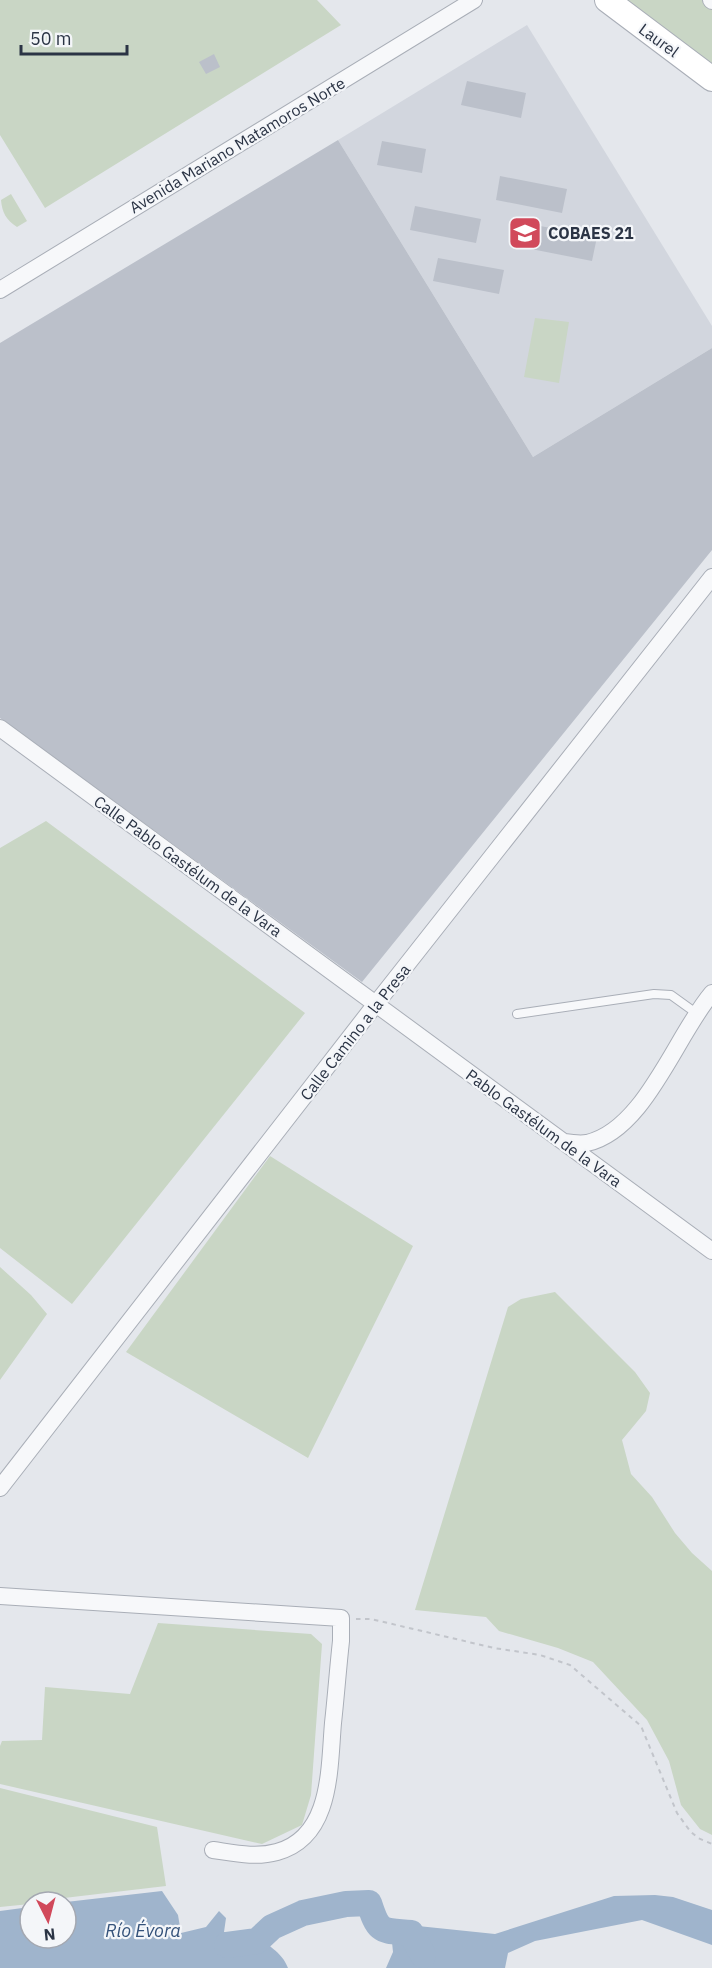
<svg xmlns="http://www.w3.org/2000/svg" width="712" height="1968" font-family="'IBM Plex Sans',sans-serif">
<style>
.built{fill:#d2d6de}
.green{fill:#c9d6c5}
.water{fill:#9fb4cc}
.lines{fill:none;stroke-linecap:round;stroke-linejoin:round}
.river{stroke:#9fb4cc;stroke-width:26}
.building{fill:#bbc0ca}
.lane-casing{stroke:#a9aeb7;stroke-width:10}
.street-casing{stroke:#a9aeb7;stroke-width:18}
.secondary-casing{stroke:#a9aeb7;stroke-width:26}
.path{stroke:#c2c5cb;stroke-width:2;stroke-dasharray:4.5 4.5;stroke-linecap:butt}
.lane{stroke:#f7f8fa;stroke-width:8}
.street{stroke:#f7f8fa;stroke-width:16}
.secondary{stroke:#fff;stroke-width:24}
.labels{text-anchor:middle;stroke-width:4.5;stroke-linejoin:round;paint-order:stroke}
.street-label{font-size:16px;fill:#2b3445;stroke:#f4f6f9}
.poi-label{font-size:16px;font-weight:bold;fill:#2b3445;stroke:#f4f6f9;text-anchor:start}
.water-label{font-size:18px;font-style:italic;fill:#34527a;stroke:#f4f6f9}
</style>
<rect width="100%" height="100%" fill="#e4e7ec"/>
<path class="built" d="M 527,25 L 712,326 L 712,348 L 533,457 L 338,140 Z"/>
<path class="green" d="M 0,0 L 317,0 L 341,25 L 45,208 L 0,135 Z
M 626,0 L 702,0 L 712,10 L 712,64 Z
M 11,194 L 27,221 L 17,227 C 6,220 2,212 1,200 Z
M 535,318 L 569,322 L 559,383 L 524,377 Z
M 46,821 L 305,1013 L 72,1304 L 0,1248 L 0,848 Z
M 270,1156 L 413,1246 L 308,1458 L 126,1352 Z
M 0,1267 L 31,1295 L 47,1314 L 0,1380 Z
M 555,1292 L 635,1372 L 650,1393 L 646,1411 L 622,1440 L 631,1474 L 652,1497 L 675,1533 L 692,1553 L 712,1571 L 712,1835 L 700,1829 L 681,1805 L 669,1761 L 647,1720 L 593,1662 L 558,1648 L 499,1631 L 486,1617 L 415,1610 L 508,1307 L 521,1299 Z
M 158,1623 L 311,1634 L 322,1644 L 311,1795 L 302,1825 L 262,1844 L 0,1784 L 0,1746 L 2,1741 L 42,1740 L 45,1687 L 130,1694 Z
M 0,1788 L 157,1827 L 166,1886 L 30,1902 L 30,1904 L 0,1907 Z"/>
<path class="water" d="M 162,1891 L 178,1915 L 181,1933 L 206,1927 L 219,1911 L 226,1918 L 224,1932 L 255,1932 C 266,1946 282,1951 288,1968 L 0,1968 L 0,1911 L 30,1907 L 30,1938 L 66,1938 L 66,1902 Z
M 655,1895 L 673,1897 L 712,1910 L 712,1945 L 642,1920 L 535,1941 L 508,1953 L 505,1968 L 386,1968 L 393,1952 L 392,1942 L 399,1933 L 418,1926 L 495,1934 L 614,1896 Z"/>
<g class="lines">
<path class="river" d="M 227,1945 L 257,1941 L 272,1927 L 303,1913 L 346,1904 L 369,1903 C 379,1934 381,1930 411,1933 L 423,1955"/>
</g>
<path class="building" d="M 214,54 L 220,67 L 206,74 L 199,62 Z
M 467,81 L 526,93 L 521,118 L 461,105 Z
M 338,140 L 533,457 L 712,348 L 712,550 L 362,982 L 0,718 L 0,343 Z
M 382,141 L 426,149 L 422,173 L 377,165 Z
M 500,176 L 567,189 L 562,213 L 496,200 Z
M 415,206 L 481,219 L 476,243 L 410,230 Z
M 530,224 L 597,237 L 592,261 L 526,248 Z
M 438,258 L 504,270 L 499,294 L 433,281 Z"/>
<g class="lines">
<g class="lane-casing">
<path id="lane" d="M 517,1014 L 654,994 L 671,995 L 696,1013"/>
</g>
<g class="street-casing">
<path id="street" d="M 711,0 L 712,1
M 0,290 L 474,0
M 0,728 L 712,1251
M 564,1142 C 571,1143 580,1144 587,1143 C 645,1130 676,1035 712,993
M 0,1488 L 375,1005 L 712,577
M 0,1596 L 341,1618 L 341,1641 C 338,1668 336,1696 333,1723 C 329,1769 332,1837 277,1852 C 256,1858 234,1853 213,1850"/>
</g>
<g class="secondary-casing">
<path id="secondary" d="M 607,0 L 712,79"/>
</g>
<path class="path" d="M 356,1619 L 371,1619 L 494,1648 L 540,1655 L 570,1665 L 641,1726 L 677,1813 L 690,1831 L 698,1838 L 712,1844"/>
<use href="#lane" class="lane"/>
<use href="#street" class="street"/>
<use href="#secondary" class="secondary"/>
</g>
<defs>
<g id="school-square" transform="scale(1.725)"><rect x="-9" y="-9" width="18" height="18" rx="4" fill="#d1495b" stroke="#f4f6f9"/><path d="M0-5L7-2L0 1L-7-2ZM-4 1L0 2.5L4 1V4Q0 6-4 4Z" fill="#fff"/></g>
</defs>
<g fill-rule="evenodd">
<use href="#school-square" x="525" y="233"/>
</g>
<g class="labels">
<g class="street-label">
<text transform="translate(659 40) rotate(36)" y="6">Laurel</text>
<text transform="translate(237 145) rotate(-31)" y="6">Avenida Mariano Matamoros Norte</text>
<text transform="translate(188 866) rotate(36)" y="6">Calle Pablo Gastélum de la Vara</text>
<text transform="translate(355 1032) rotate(-52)" y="6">Calle Camino a la Presa</text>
<text transform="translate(544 1128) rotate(36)" y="6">Pablo Gastélum de la Vara</text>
</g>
<g class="poi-label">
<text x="548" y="239">COBAES 21</text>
</g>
<g class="water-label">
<text x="143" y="1937">Río Évora</text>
</g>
</g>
<g transform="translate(48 1920) rotate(174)"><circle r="28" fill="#f4f6f9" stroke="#a4a8b1" stroke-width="1.5"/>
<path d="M0-4.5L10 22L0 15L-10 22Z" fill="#d1495b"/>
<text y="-9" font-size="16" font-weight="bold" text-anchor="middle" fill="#2b3445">N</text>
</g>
<path d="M21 45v9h106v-9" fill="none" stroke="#2b3445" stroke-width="3"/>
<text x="30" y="45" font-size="18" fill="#2b3445" stroke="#f4f6f9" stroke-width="4.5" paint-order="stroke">50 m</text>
</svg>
